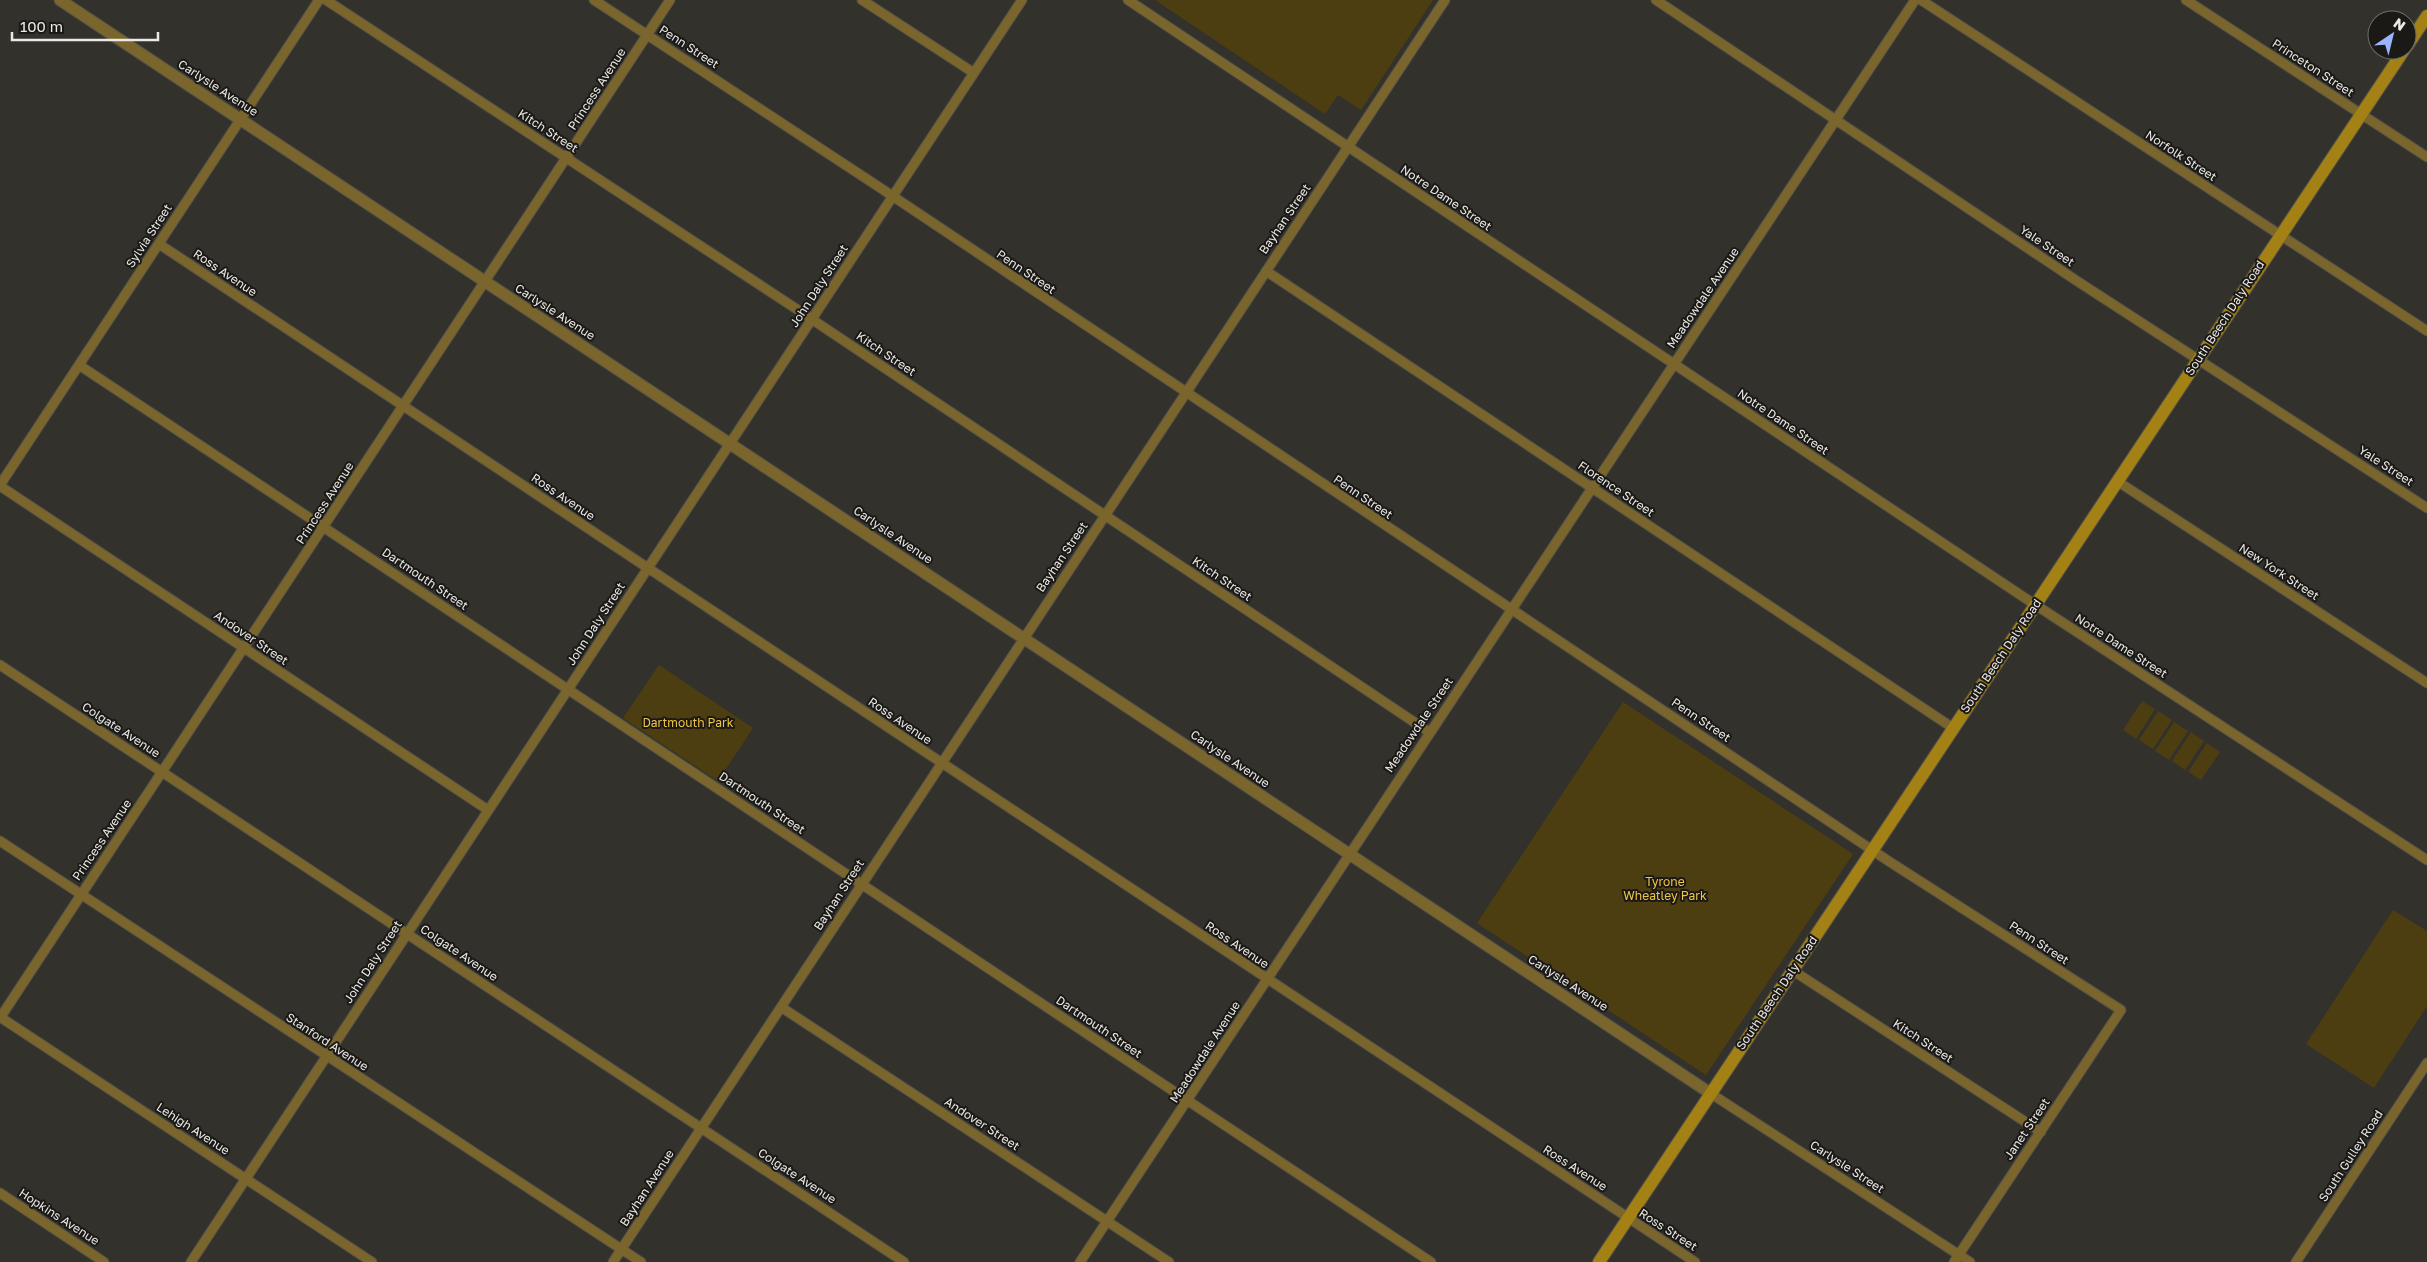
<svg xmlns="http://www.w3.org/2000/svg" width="2427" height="1262" font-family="'Golos Text',sans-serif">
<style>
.green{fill:#4d3e12}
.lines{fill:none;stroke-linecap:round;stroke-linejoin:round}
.minor-casing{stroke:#514f49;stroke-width:11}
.tertiary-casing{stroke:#514f49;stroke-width:13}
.secondary-casing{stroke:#514f49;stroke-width:14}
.minor{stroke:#7a652c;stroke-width:9}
.tertiary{stroke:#7a652c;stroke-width:11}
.secondary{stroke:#a38114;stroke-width:12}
.labels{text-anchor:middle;stroke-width:4;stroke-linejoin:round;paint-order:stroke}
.street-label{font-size:12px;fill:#eceae6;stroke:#1a1916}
.park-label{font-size:12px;fill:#f1c545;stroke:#1a1916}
</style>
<rect width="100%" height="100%" fill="#33312b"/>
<path class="green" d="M 1155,0 L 1433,0 L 1361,110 L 1338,95 L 1325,114 Z
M 659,665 L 753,728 L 718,781 L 623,718 Z
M 2142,701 L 2155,709 L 2136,739 L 2123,730 Z
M 1623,702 L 1853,854 L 1706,1075 L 1477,923 Z
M 2158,711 L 2172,720 L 2153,749 L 2139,740 Z
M 2174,722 L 2188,731 L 2169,760 L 2155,751 Z
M 2191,732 L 2204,741 L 2185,770 L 2172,761 Z
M 2207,743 L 2220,752 L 2201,780 L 2188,772 Z
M 2393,910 L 2427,931 L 2427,1006 L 2374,1088 L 2306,1044 Z"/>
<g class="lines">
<g class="minor-casing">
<path id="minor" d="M 326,0 L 798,310 L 1429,732
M 594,0 L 879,187 L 1890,862 L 2121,1010 L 1954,1262
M 862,0 L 974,73
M 1128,0 L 2025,598 L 2427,860
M 1656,0 L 2077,281 L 2427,508
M 1921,0 L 2427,331
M 2186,0 L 2427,157
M 159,244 L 1695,1262
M 1266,271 L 1953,728
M 79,365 L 1431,1262
M 2117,481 L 2427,683
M 0,485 L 319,0
M 0,486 L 488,810
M 0,665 L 904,1262
M 0,841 L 641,1262
M 1792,970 L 2041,1132
M 781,1007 L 1169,1262
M 0,1017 L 372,1262
M 0,1018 L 670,0
M 1710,1093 L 1970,1262
M 0,1193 L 104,1262
M 191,1262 L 1022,0
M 613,1262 L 1445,0
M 1080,1262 L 1915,0
M 2296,1262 L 2427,1063"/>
</g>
<g class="tertiary-casing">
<path id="tertiary" d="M 60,0 L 1710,1093"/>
</g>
<g class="secondary-casing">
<path id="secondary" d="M 2407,46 L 2427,16
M 1599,1262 L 2404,50"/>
</g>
<use href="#minor" class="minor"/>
<use href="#tertiary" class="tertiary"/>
<use href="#secondary" class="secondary"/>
</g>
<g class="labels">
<g class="street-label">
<text transform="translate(689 47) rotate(33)" y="4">Penn Street</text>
<text transform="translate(2313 68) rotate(33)" y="4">Princeton Street</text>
<text transform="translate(218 88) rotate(33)" y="4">Carlysle Avenue</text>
<text transform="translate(597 89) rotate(-57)" y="4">Princess Avenue</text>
<text transform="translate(548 131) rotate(33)" y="4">Kitch Street</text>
<text transform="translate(2181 156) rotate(33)" y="4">Norfolk Street</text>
<text transform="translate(1446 198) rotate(34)" y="4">Notre Dame Street</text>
<text transform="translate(1285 219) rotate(-56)" y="4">Bayhan Street</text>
<text transform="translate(149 236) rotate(-57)" y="4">Sylvia Street</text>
<text transform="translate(2047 246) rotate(34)" y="4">Yale Street</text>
<text transform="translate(1026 272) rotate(34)" y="4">Penn Street</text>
<text transform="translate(225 273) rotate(34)" y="4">Ross Avenue</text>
<text transform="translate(819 286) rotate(-57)" y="4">John Daly Street</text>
<text transform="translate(1703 298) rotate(-56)" y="4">Meadowdale Avenue</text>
<text transform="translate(555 312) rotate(33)" y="4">Carlysle Avenue</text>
<text transform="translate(2225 318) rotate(-57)" y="4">South Beech Daly Road</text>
<text transform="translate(886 354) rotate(34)" y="4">Kitch Street</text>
<text transform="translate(1783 422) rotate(34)" y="4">Notre Dame Street</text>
<text transform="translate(2386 466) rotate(33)" y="4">Yale Street</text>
<text transform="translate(1616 489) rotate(34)" y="4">Florence Street</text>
<text transform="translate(563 497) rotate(34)" y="4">Ross Avenue</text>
<text transform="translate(1363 497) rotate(34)" y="4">Penn Street</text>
<text transform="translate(325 503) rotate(-57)" y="4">Princess Avenue</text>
<text transform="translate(893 535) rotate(34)" y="4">Carlysle Avenue</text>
<text transform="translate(1062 557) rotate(-56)" y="4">Bayhan Street</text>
<text transform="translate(2279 572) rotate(33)" y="4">New York Street</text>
<text transform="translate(425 579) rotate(34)" y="4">Dartmouth Street</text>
<text transform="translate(1222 579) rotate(34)" y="4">Kitch Street</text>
<text transform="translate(596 624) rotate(-57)" y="4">John Daly Street</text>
<text transform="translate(251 638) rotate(34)" y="4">Andover Street</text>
<text transform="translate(2121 646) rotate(33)" y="4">Notre Dame Street</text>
<text transform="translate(2001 656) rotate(-56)" y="4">South Beech Daly Road</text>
<text transform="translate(1701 720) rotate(34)" y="4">Penn Street</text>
<text transform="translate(900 721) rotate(34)" y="4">Ross Avenue</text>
<text transform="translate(1419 725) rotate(-56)" y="4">Meadowdale Street</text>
<text transform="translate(121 730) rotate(33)" y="4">Colgate Avenue</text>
<text transform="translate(1230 759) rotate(34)" y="4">Carlysle Avenue</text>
<text transform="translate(762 803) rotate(34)" y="4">Dartmouth Street</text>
<text transform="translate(102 840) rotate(-56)" y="4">Princess Avenue</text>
<text transform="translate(839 895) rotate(-57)" y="4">Bayhan Street</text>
<text transform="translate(2039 943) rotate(33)" y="4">Penn Street</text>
<text transform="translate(1237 945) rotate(34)" y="4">Ross Avenue</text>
<text transform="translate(459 953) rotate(34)" y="4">Colgate Avenue</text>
<text transform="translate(373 962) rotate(-57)" y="4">John Daly Street</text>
<text transform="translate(1568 983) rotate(33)" y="4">Carlysle Avenue</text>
<text transform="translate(1777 993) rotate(-56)" y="4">South Beech Daly Road</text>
<text transform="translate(1099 1027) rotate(34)" y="4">Dartmouth Street</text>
<text transform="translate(1923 1041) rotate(33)" y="4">Kitch Street</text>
<text transform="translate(327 1042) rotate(33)" y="4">Stanford Avenue</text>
<text transform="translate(1205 1052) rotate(-57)" y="4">Meadowdale Avenue</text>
<text transform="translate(982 1124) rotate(33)" y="4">Andover Street</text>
<text transform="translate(193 1129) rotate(33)" y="4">Lehigh Avenue</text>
<text transform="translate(2027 1129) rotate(-56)" y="4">Janet Street</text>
<text transform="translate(2351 1156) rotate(-57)" y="4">South Gulley Road</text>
<text transform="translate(1847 1167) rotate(33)" y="4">Carlysle Street</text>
<text transform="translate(1575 1168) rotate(33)" y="4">Ross Avenue</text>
<text transform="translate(797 1176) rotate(33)" y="4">Colgate Avenue</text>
<text transform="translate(647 1188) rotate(-57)" y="4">Bayhan Avenue</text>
<text transform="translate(59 1217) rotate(33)" y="4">Hopkins Avenue</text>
<text transform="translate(1668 1230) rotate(33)" y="4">Ross Street</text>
</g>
<g class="park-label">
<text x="688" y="727">Dartmouth Park</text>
<text x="1665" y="886">Tyrone<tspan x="1665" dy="14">Wheatley Park</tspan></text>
</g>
</g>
<g transform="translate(2392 35) rotate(35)"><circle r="24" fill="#1a1916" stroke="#6e6d69"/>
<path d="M0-4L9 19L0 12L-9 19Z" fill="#9bb4fd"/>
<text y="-8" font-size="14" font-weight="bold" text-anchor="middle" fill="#eceae6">N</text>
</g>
<path d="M12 32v8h146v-8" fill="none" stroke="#eceae6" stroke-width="2.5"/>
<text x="20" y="32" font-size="15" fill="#eceae6" stroke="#1a1916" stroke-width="4" paint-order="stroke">100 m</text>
</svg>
